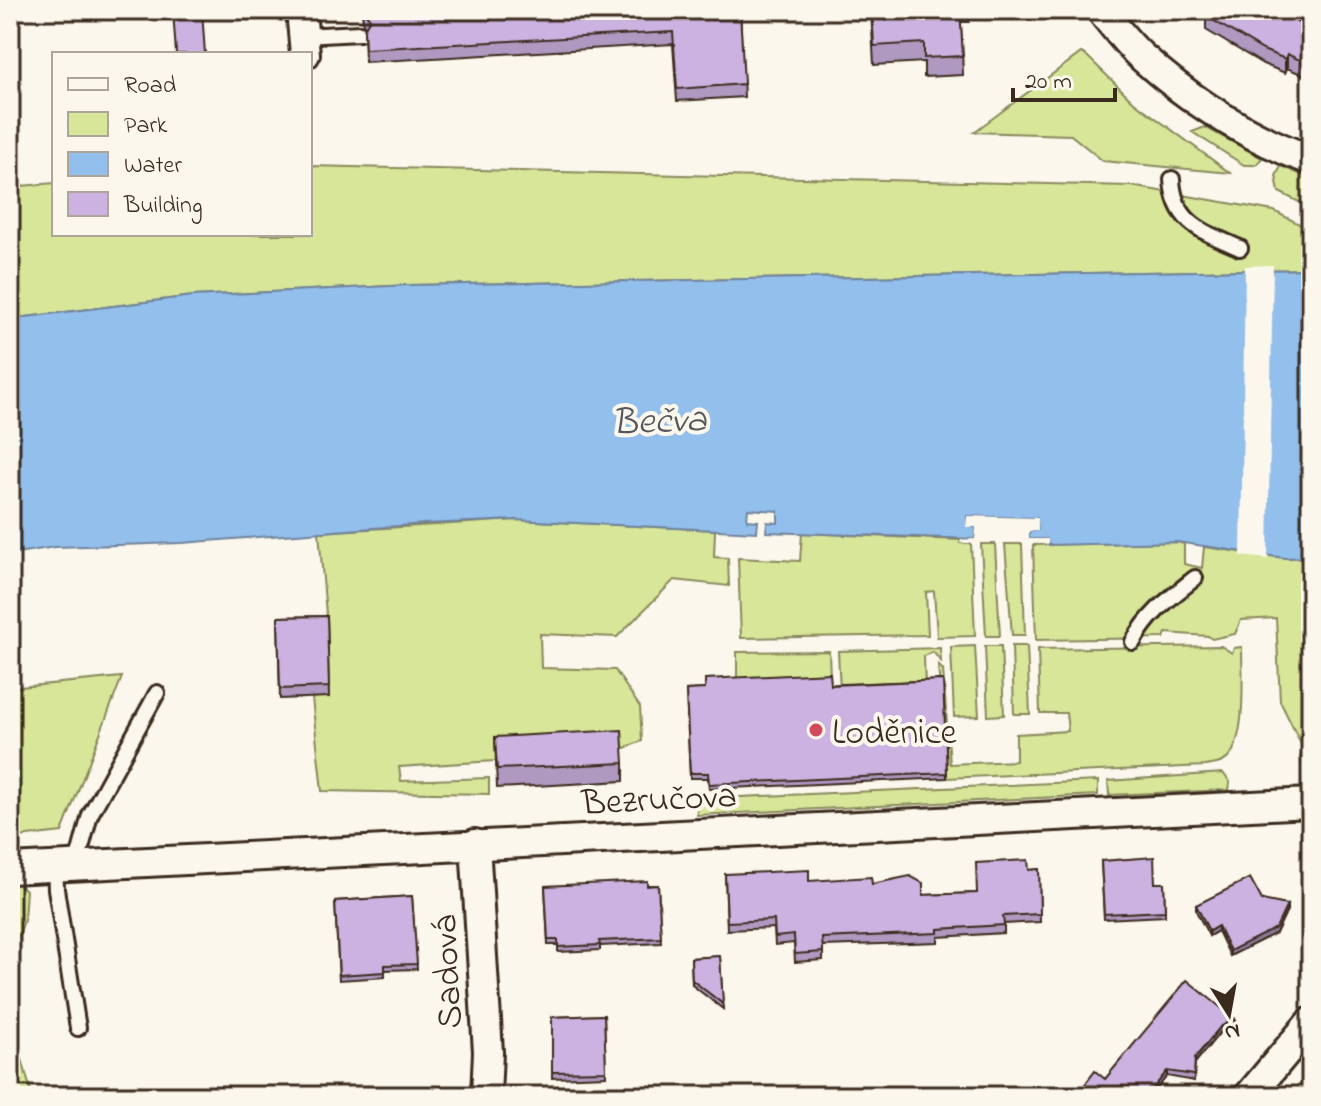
<svg xmlns="http://www.w3.org/2000/svg" width="1321" height="1106" font-family="'Indie Flower',sans-serif">
<style>
.green{fill:#d7e699;stroke:#89885c;stroke-width:2}
.water{fill:#93bfec;stroke:#70839a;stroke-width:2}
.pier{fill:#fbf7ec}
.lines{fill:none;stroke-linecap:round;stroke-linejoin:round}
.service-casing{stroke:#3b2a1e;stroke-width:20}
.minor-casing{stroke:#3b2a1e;stroke-width:34}
.service{stroke:#fbf7ec;stroke-width:14}
.minor{stroke:#fbf7ec;stroke-width:28}
.wall{fill:#af99c1;stroke:#3b2a1e;stroke-width:2}
.shaded-wall{fill:#8f7d9d;stroke:#3b2a1e;stroke-width:2}
.building{fill:#ccb2e0;stroke:#3b2a1e;stroke-width:2}
.poi-dot{fill:#d1495b;stroke:#fbf7ec;stroke-width:3}
.labels{text-anchor:middle;stroke-width:8;stroke-linejoin:round;paint-order:stroke}
.poi-label{font-size:36px;fill:#3b2a1e;stroke:#fbf7ec;text-anchor:start}
.street-label{font-size:36px;fill:#3b2a1e;stroke:#fbf7ec}
.water-label{font-size:38px;font-style:italic;fill:#55575c;stroke:#fbf7ec}
</style>
<rect width="100%" height="100%" fill="#fbf7ec"/>
<filter id="ink" filterUnits="userSpaceOnUse"><feTurbulence type="fractalNoise" baseFrequency=".0125" numOctaves="2"/><feDisplacementMap in="SourceGraphic" scale="16" xChannelSelector="R" yChannelSelector="G"/><feConvolveMatrix kernelMatrix="1 2 1 2 8 2 1 2 1" color-interpolation-filters="sRGB"/></filter>
<g filter="url(#ink)">
<path class="green" d="M 1081,53 L 1087,56 L 1134,102 L 1230,173 L 1103,161 L 1071,135 L 974,132 Z
M 1205,127 L 1262,158 L 1256,165 L 1244,165 L 1192,132 Z
M 310,166 L 1131,186 L 1274,211 L 1311,230 L 1311,269 L 410,285 L 193,296 L 10,319 L 10,187 L 54,183 L 54,234 L 310,234 Z
M 1281,166 L 1311,179 L 1311,208 L 1279,192 L 1276,176 Z
M 517,520 L 715,530 L 714,557 L 728,558 L 729,586 L 674,580 L 617,637 L 540,634 L 541,668 L 615,670 L 640,707 L 642,741 L 622,749 L 495,761 L 399,767 L 401,781 L 489,778 L 489,794 L 322,791 L 312,698 L 327,626 L 319,532 Z
M 802,533 L 960,540 L 960,543 L 971,543 L 975,636 L 937,637 L 934,591 L 926,592 L 928,635 L 741,638 L 738,558 L 800,561 Z
M 1177,542 L 1184,544 L 1184,564 L 1202,568 L 1204,547 L 1285,558 L 1311,557 L 1311,766 L 1302,763 L 1300,758 L 1303,748 L 1280,701 L 1276,618 L 1241,620 L 1235,634 L 1212,639 L 1208,636 L 1166,633 L 1164,638 L 1036,640 L 1033,545 Z
M 981,544 L 995,544 L 1000,636 L 986,636 Z
M 1005,544 L 1022,544 L 1025,635 L 1012,635 Z
M 975,646 L 979,716 L 954,717 L 951,647 Z
M 985,646 L 1001,646 L 1004,715 L 988,716 Z
M 1012,646 L 1027,646 L 1030,714 L 1014,714 Z
M 1221,646 L 1232,653 L 1234,648 L 1242,647 C 1242,675 1247,737 1228,758 C 1222,764 1213,765 1205,766 L 947,778 L 938,665 L 943,670 L 950,764 L 1016,761 L 1016,734 L 1068,731 L 1066,713 L 1040,713 L 1038,649 Z
M 940,648 L 941,661 L 933,652 L 924,656 L 925,686 L 840,690 L 838,651 Z
M 829,651 L 830,678 L 737,683 L 737,652 Z
M 122,677 L 62,832 L 10,838 L 10,688 Z
M 1223,773 L 1230,782 L 1229,790 L 1109,795 L 1108,781 Z
M 1098,781 L 1098,795 L 697,815 L 696,799 Z
M 10,879 L 26,890 L 24,920 L 10,963 Z
M 10,1021 L 12,1022 L 32,1096 L 10,1096 Z"/>
<path class="water" d="M 1311,269 L 1311,557 L 1285,558 L 1177,542 L 1048,545 L 1047,539 L 1029,539 L 1029,531 L 1038,530 L 1037,518 L 967,516 L 967,526 L 976,527 L 975,539 L 766,532 L 767,522 L 778,523 L 778,511 L 748,509 L 747,520 L 758,521 L 757,532 L 516,520 L 425,524 L 182,543 L 55,547 L 10,554 L 10,319 L 193,296 L 410,285 Z"/>
<path class="pier" d="M 1273,265 L 1268,559 L 1241,556 L 1245,266 Z
M 967,516 L 1038,518 L 1038,531 L 1029,531 L 1029,539 L 1048,539 L 1048,545 L 1025,541 L 1025,529 L 1034,527 L 1034,522 L 971,520 L 971,523 L 979,525 L 979,541 L 976,543 L 960,543 L 960,540 L 975,539 L 976,527 L 966,527 Z"/>
<g class="lines">
<g class="service-casing">
<path id="service" d="M 303,36 L 360,33
M 1172,179 C 1174,224 1204,232 1240,248
M 1133,642 C 1149,613 1170,598 1195,578
M 77,863 L 90,815 L 157,693
M 55,865 L 56,889 L 78,1028"/>
</g>
<g class="minor-casing">
<path id="minor" d="M 301,10 L 305,54
M 1101,10 C 1114,26 1127,44 1142,57 C 1191,101 1249,138 1311,160
M 475,844 L 488,1052 L 486,1096
M 10,869 L 1311,803
M 1249,1096 L 1311,1022"/>
</g>
<use href="#service" class="service"/>
<use href="#minor" class="minor"/>
</g>
<path class="wall" d="M 103,10 L 148,10 L 104,13 Z
M 362,10 L 740,10 L 744,97 L 677,101 L 673,44 L 365,62 L 364,29 L 366,27 L 363,24 Z
M 871,10 L 969,10 L 969,22 L 961,22 L 963,75 L 924,77 L 924,62 L 874,65 Z
M 1202,10 L 1278,10 L 1311,31 L 1311,78 L 1287,68 L 1285,73 L 1263,64 L 1206,30 L 1206,15 L 1202,13 Z
M 327,616 L 329,697 L 280,699 L 278,617 Z
M 943,680 L 947,778 L 709,789 L 708,778 L 690,778 L 686,690 Z
M 495,737 L 624,763 L 624,781 L 497,788 Z
M 1101,861 L 1155,883 L 1164,883 L 1165,916 L 1104,919 Z
M 1039,869 L 1040,922 L 1004,924 L 1004,933 L 938,937 L 938,942 L 823,946 L 823,960 L 795,962 L 794,943 L 775,945 L 774,928 L 727,930 L 725,874 L 809,881 L 872,884 L 923,895 L 977,893 L 1029,870 Z
M 658,885 L 661,943 L 600,946 L 600,950 L 558,952 L 558,945 L 548,945 L 545,886 Z
M 412,896 L 417,969 L 385,970 L 385,977 L 339,980 L 335,901 Z
M 1262,900 L 1287,910 L 1276,933 L 1230,956 L 1218,931 L 1209,936 L 1196,911 L 1196,905 Z
M 720,956 L 723,1009 L 692,985 L 691,958 Z
M 604,1015 L 606,1076 L 552,1078 L 552,1017 Z
M 1235,1024 L 1220,1032 L 1195,1063 L 1194,1081 L 1167,1076 L 1151,1096 L 1080,1096 L 1080,1091 Z"/>
<path class="shaded-wall" d="M 1287,54 L 1287,68 L 1285,73 L 1285,59 Z
M 1287,905 L 1287,910 L 1276,933 L 1230,956 L 1230,951 Z
M 1218,926 L 1218,931 L 1209,936 L 1209,931 Z
M 1235,1019 L 1235,1024 L 1220,1032 L 1195,1063 L 1195,1058 L 1220,1027 Z
M 1167,1071 L 1167,1076 L 1151,1096 L 1147,1096 Z"/>
<path class="building" d="M 173,10 L 202,10 L 205,54 L 176,54 Z
M 363,10 L 740,10 L 744,84 L 677,89 L 673,32 L 365,49 L 364,29 L 370,19 Z
M 872,10 L 960,10 L 963,56 L 924,58 L 924,43 L 874,46 Z
M 1210,10 L 1278,10 L 1311,31 L 1311,65 L 1287,54 L 1285,59 L 1263,50 L 1206,16 Z
M 327,616 L 329,687 L 280,689 L 278,617 Z
M 830,673 L 831,685 L 943,680 L 947,773 L 709,784 L 708,773 L 690,773 L 686,690 L 705,689 L 705,679 Z
M 622,730 L 624,763 L 497,769 L 495,737 Z
M 1154,857 L 1155,883 L 1164,883 L 1165,911 L 1104,914 L 1101,861 Z
M 1028,860 L 1029,870 L 1039,869 L 1040,914 L 1003,916 L 1004,925 L 938,929 L 938,933 L 822,938 L 823,952 L 795,954 L 794,935 L 775,937 L 774,920 L 727,922 L 725,874 L 809,870 L 809,881 L 871,877 L 872,884 L 910,876 L 923,883 L 923,895 L 977,893 L 976,863 Z
M 1250,878 L 1262,900 L 1287,905 L 1276,928 L 1230,951 L 1218,926 L 1209,931 L 1196,905 Z
M 647,881 L 647,886 L 658,885 L 661,938 L 599,941 L 600,945 L 558,947 L 558,940 L 548,940 L 545,886 Z
M 412,896 L 417,964 L 385,965 L 385,972 L 339,975 L 335,901 Z
M 720,956 L 723,1004 L 692,980 L 691,958 Z
M 1187,980 L 1235,1019 L 1220,1027 L 1195,1058 L 1194,1075 L 1167,1071 L 1147,1096 L 1085,1096 L 1080,1091 L 1095,1071 L 1105,1079 Z
M 604,1015 L 606,1071 L 552,1072 L 552,1017 Z
M 419,1091 L 420,1096 L 397,1096 Z"/>
</g>
<circle class="poi-dot" cx="816" cy="730" r="8"/>
<g class="labels">
<g class="poi-label">
<text x="832" y="743">Loděnice</text>
</g>
<g class="street-label">
<text transform="translate(659 797) rotate(-3)" y="13">Bezručova</text>
<text transform="translate(445 972) rotate(-93)" y="13">Sadová</text>
</g>
<g class="water-label">
<text transform="translate(659 419) rotate(-2)" y="13">Bečva</text>
</g>
</g>
<rect width="1321" height="1106" fill="none" stroke="#fbf7ec" stroke-width="40"/>
<rect x="20" y="20" width="1281" height="1066" fill="none" stroke="#3b2a1e" stroke-width="3" filter="url(#ink)"/>
<rect x="52" y="52" width="260" height="184" fill="#fbf7ec" stroke="#aea59a" stroke-width="2"/>
<rect x="68" y="78" width="40" height="12" fill="#fbf7ec" stroke="#aea59a" stroke-width="2"/>
<text x="124" y="92" font-size="24" fill="#3b2a1e">Road</text>
<rect x="68" y="112" width="40" height="24" fill="#d7e699" stroke="#aea59a" stroke-width="2"/>
<text x="124" y="132" font-size="24" fill="#3b2a1e">Park</text>
<rect x="68" y="152" width="40" height="24" fill="#93bfec" stroke="#aea59a" stroke-width="2"/>
<text x="124" y="172" font-size="24" fill="#3b2a1e">Water</text>
<rect x="68" y="192" width="40" height="24" fill="#ccb2e0" stroke="#aea59a" stroke-width="2"/>
<text x="124" y="212" font-size="24" fill="#3b2a1e">Building</text>
<g transform="translate(1229 1014) rotate(169)" stroke="#fbf7ec" stroke-width="6" paint-order="stroke">
<path d="M0-6L14 30L0 20L-14 30Z" fill="#3b2a1e"/>
<text y="-12" font-size="22" font-weight="bold" text-anchor="middle" fill="#3b2a1e">N</text>
</g>
<path d="M1013 88v12h102v-12" fill="none" stroke="#3b2a1e" stroke-width="4"/>
<text x="1025" y="88" font-size="24" fill="#3b2a1e" stroke="#fbf7ec" stroke-width="6" paint-order="stroke">20 m</text>
</svg>
